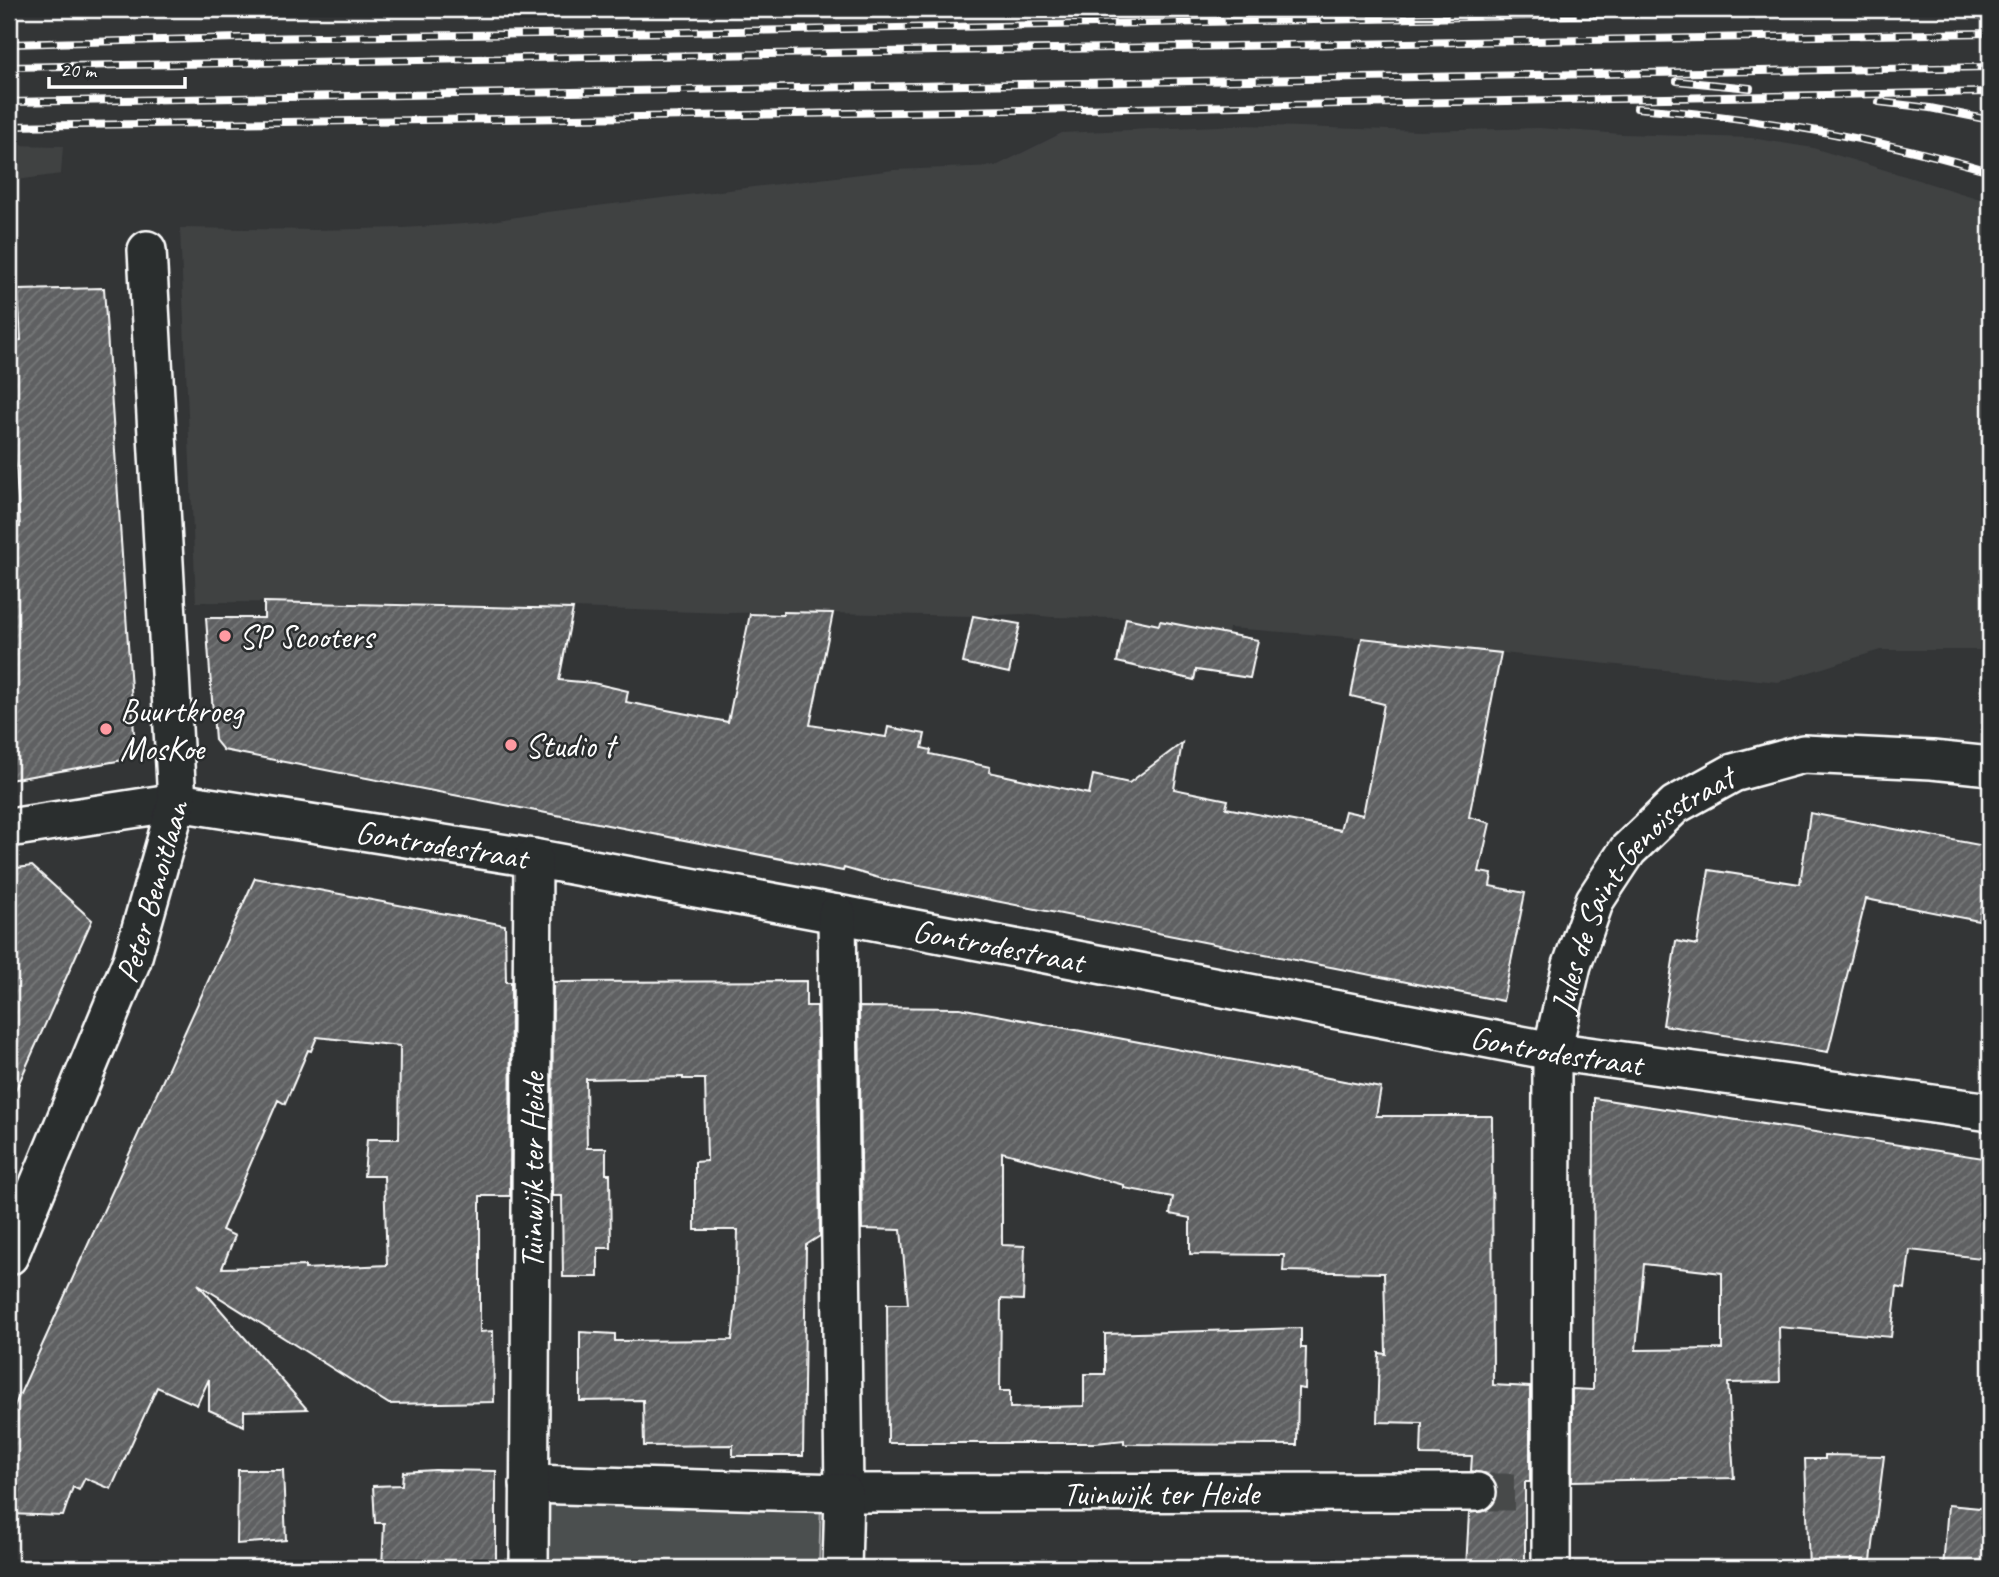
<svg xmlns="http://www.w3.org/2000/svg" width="1999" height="1577" font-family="Caveat,sans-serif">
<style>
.built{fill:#404243}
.park{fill:#4c4f50;stroke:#a6a7a8;stroke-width:2}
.building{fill:url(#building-hatch);stroke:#fff;stroke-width:2;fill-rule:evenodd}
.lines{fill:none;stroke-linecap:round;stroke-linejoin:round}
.minor-tunnel{stroke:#47494a;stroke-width:37;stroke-dasharray:37 18;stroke-linecap:butt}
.minor-casing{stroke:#fff;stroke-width:42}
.minor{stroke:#2a2d2e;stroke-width:37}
.rail-casing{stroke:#fff;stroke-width:8}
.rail{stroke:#2a2d2e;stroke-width:5;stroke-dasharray:16;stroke-linecap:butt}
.poi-dot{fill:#ff9aa2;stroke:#2a2d2e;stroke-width:2.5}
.labels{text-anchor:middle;stroke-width:5;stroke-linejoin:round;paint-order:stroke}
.poi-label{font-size:33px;fill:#fff;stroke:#2a2d2e;text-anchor:start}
.street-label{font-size:33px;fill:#fff;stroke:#2a2d2e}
</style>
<defs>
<pattern id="building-hatch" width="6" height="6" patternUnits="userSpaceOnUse" patternTransform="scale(1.75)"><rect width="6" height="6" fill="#5f6162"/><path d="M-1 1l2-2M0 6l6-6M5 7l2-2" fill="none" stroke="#77797a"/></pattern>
</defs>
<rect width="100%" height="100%" fill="#333536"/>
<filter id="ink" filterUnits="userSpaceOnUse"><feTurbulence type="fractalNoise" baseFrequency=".0143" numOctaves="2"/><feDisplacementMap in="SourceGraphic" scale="14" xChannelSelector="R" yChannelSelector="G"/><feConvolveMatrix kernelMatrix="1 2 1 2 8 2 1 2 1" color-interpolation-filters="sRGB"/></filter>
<g filter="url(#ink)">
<path class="built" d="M 1240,125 L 1419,131 L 1539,128 L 1622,134 L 1751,138 L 1813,148 L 1990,202 L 1990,650 L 1880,650 L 1778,682 L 1362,638 L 1229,628 L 1228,635 L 1160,621 L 1152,624 L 1126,618 L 1051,617 L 1022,614 L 973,616 L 783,612 L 729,613 L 410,603 L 196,602 L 180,228 L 315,230 L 403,228 L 480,223 L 547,212 L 894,170 L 996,166 L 1062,133 Z
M 9,145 L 63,146 L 61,174 L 9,181 Z"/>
<path class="park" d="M 540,1496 L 821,1503 L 819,1568 L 540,1568 Z"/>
<path class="building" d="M 104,288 L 135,748 L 123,760 L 9,780 L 9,528 L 20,527 L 14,444 L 9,445 L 9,343 L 21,340 L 18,290 Z
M 264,602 L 573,609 L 559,680 L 593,683 L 628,691 L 626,702 L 728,722 L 750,614 L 783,615 L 783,612 L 833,613 L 810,725 L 886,737 L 888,727 L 925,734 L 922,748 L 931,750 L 930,754 L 990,767 L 989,772 L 1089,794 L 1093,775 L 1129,783 L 1182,743 L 1174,789 L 1228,800 L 1226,808 L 1340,830 L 1345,811 L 1363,815 L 1384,704 L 1351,696 L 1362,638 L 1501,653 L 1469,817 L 1490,823 L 1479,872 L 1492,874 L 1490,886 L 1525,893 L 1503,1001 L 879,878 L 844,868 L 843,871 L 223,750 L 215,740 L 206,618 L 264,618 Z
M 973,616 L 1020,624 L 1009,673 L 963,663 Z
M 1126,618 L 1159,625 L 1160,621 L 1258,640 L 1250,678 L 1196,670 L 1194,680 L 1117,662 Z
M 1810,813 L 1990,847 L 1990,897 L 1984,896 L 1979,921 L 1866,899 L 1828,1052 L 1663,1025 L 1676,941 L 1697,945 L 1709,870 L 1800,884 Z
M 32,866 L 92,920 L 9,1105 L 9,869 Z
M 255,878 L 505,925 L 506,982 L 511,982 L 510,1196 L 480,1196 L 480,1332 L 493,1331 L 494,1402 L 389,1404 L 198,1284 L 307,1409 L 244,1411 L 244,1426 L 209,1410 L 209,1379 L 197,1405 L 157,1387 L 111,1489 L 85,1478 L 79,1490 L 73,1487 L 63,1516 L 9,1514 L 9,1418 ZM 317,1037 L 400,1046 L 399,1139 L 367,1139 L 364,1176 L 384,1176 L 387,1265 L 305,1269 L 305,1266 L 222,1268 L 235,1236 L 222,1230 L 278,1100 L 285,1104 L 308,1050 L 311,1051 Z
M 806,981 L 806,1006 L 817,1006 L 820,1236 L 806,1245 L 803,1456 L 733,1456 L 733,1445 L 644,1446 L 643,1400 L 580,1401 L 580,1332 L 615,1334 L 615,1341 L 732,1340 L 736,1305 L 738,1230 L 695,1230 L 695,1162 L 707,1161 L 705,1079 L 683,1079 L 683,1077 L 586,1079 L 587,1148 L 606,1148 L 606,1174 L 610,1174 L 611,1248 L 598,1248 L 598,1277 L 563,1277 L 562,1196 L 552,1196 L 553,982 Z
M 859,1007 L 960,1008 L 1381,1088 L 1376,1116 L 1492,1116 L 1493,1385 L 1530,1387 L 1530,1482 L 1525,1482 L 1525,1568 L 1466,1568 L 1469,1513 L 1488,1510 L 1495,1503 L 1498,1493 L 1495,1482 L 1488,1474 L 1471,1471 L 1472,1456 L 1421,1455 L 1422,1423 L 1377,1422 L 1379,1353 L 1386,1354 L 1384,1273 L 1283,1271 L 1284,1255 L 1190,1254 L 1190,1218 L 1170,1214 L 1173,1197 L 1124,1188 L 1124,1185 L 1002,1152 L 1002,1245 L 1025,1246 L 1023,1300 L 1001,1299 L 1000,1391 L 1010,1391 L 1010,1408 L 1084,1406 L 1084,1374 L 1105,1374 L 1105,1334 L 1301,1328 L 1301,1348 L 1306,1348 L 1305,1389 L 1298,1388 L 1297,1445 L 1124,1444 L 1124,1440 L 1096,1443 L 888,1443 L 887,1304 L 908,1304 L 901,1230 L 862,1229 Z
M 1594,1098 L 1990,1159 L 1990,1259 L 1910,1250 L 1905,1289 L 1897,1287 L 1891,1337 L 1779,1327 L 1780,1382 L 1728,1383 L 1734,1478 L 1572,1481 L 1572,1389 L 1593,1390 ZM 1644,1264 L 1722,1273 L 1722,1349 L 1636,1350 Z
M 1825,1455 L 1884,1456 L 1871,1561 L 1851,1559 L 1851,1568 L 1809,1568 L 1805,1459 L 1825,1459 Z
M 238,1470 L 283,1470 L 286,1540 L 237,1544 Z
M 435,1470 L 496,1471 L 496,1568 L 382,1568 L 384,1523 L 375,1523 L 373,1486 L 402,1485 L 403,1472 Z
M 1948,1505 L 1990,1509 L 1990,1568 L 1943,1568 Z"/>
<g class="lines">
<path class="minor-tunnel" d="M 1477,1492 L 1551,1492"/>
<g class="minor-casing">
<g id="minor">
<path id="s1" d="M 9,828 L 177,802 L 533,858 L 837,914 L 1552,1051 L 1990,1112"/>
<path id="s2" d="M 837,914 L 844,1493 L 1477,1492"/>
<path id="s3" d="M 9,1256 L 132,960 L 177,802 L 147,250"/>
<path d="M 529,1484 L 844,1493 L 842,1568"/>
<path id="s4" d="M 529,1568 L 533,858"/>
<path id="s5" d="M 1551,1568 L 1552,1051 L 1572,965 L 1595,900 L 1628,850 L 1675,805 L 1733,773 L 1803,754 L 1932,760 L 1990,766"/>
</g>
</g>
<use href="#minor" class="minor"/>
<g class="rail-casing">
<path id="rail" d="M 9,44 L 239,38 L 685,32 L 1888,9
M 9,67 L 1990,33
M 1677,81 L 1750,88
M 9,102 L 1990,67
M 1879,102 L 1930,108 L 1990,120
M 1637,108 C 1757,117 1875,138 1990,171
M 9,126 L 639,117 L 1990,92"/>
</g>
<use href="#rail" class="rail"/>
</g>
</g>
<g class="poi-dot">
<circle cx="225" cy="636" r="7"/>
<circle cx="106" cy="729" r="7"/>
<circle cx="511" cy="745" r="7"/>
</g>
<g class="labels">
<g class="poi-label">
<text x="239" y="648">SP Scooters</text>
<text x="120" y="722">Buurtkroeg<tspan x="120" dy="38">MosKoe</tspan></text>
<text x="525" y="757">Studio t</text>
</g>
<g class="street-label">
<text dy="12" stroke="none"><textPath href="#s1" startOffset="438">Gontrodestraat</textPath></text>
<text dy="12" stroke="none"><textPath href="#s3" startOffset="392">Peter Benoitlaan</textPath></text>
<text dy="12" stroke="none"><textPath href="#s5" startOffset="710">Jules de Saint-Genoisstraat</textPath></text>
<text dy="12" stroke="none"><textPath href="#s1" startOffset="1004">Gontrodestraat</textPath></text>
<text dy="12" stroke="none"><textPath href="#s1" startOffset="1572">Gontrodestraat</textPath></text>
<text dy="12" stroke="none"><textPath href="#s4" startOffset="397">Tuinwijk ter Heide</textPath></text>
<text dy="12" stroke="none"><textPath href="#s2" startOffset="896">Tuinwijk ter Heide</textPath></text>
</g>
</g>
<rect width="1999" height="1577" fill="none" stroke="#2a2d2e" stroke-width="35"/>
<rect x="18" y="18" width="1964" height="1542" fill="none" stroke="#fff" stroke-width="2.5" filter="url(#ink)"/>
<path d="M49 77v10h136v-10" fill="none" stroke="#ffffff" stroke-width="3.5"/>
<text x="60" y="77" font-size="21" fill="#ffffff" stroke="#2a2d2e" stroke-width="5" paint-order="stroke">20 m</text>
</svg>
